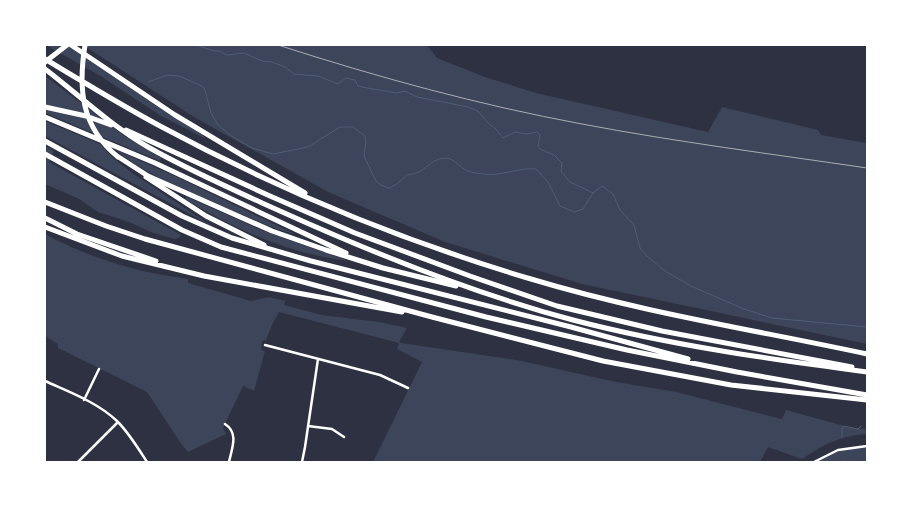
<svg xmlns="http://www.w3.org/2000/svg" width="912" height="507" font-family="Raleway,sans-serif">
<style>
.green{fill:#3c4559}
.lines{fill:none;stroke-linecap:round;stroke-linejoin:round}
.stream{stroke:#4f5d75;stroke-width:1}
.minor{stroke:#fff;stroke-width:2.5}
.motorway{stroke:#fff;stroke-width:5}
.rail{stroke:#abadb3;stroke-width:1}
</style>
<rect width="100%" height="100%" fill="#2d3142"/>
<path class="green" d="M 46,45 L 66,45 L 160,108 L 204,136 L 204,138 L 161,116 L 102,77 Z
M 83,45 L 427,45 L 437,58 L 485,77 L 536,93 L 708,132 L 722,107 L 818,130 L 821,135 L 867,143 L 867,344 L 582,284 L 445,242 L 328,192 L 194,117 Z
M 45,76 L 123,135 L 161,158 L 160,161 L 45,113 Z
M 45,121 L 100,144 L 114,159 L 135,175 L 212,226 L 45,136 Z
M 45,146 L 54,151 L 49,162 L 181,235 L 180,237 L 175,239 L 153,233 L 129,222 L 98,212 L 79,199 L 45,184 Z
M 116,150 L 177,177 L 295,234 C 277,231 258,221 241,214 C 201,197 149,178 116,150 Z
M 187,197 L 261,230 L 349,261 C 290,254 236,230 185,199 Z
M 45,234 C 77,252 121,267 157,274 C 167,276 178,277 188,279 L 188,283 L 251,301 L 269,297 L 285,301 L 284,305 L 322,315 L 379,322 L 407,328 L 399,342 L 401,343 L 517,360 L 616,382 L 676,392 L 782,419 L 786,410 L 852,428 L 867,429 L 867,434 C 839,436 825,444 802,459 L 768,447 L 760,462 L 373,462 L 422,362 L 397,349 L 399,343 L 279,312 L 272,325 L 266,340 L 262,341 L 261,350 L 265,351 L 254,391 L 243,386 L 223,428 L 226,434 L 188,452 L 182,445 L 147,392 L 58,348 L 58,344 L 45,336 Z
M 867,446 L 867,462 L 817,462 C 834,452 848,447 867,446 Z"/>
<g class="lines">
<path class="stream" d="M 196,45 L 214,51 L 219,51 L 227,55 L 244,53 L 262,61 L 272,62 L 285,67 L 294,74 L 318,76 L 338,84 L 346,78 L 355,80 L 358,86 L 362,87 L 396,93 L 405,91 L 417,97 L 468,107 L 478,111 L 489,124 L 496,129 L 503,138 L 515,132 L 526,134 L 537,132 L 540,135 L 538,146 L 540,149 L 554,155 L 562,163 L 561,171 L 570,182 L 593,193
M 148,82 L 167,75 L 179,76 L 202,86 L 205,90 L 211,113 L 218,125 L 230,135 L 252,148 L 273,154 L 308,147 L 340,127 L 353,127 L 365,136 L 366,142 L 364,156 L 376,181 L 381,185 L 389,188 L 397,184 L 407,175 C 426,174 428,159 445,158 C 454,158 457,165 464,169 C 470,173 477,173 483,174 C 501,177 518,167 536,169 L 548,182 L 560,206 L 574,212 L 583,209 L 593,193 L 602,186 L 613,194 L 620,210 L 634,225 L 640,248 L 647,256 L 665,271 L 691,286 L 744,309 L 772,318 L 867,327
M 842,438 L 842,428 L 844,426 L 858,429 L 861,426
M 844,460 L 845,462"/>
<path class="minor" d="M 265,345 L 380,375 L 408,388
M 45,381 C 69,392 97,402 117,421 C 129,433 138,448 147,462
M 84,400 L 99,369
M 225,424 C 239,433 232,448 229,462
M 308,426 L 332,429 L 344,437
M 78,462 L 118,422
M 302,462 L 305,447 L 318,359
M 814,462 L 838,450 L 867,446"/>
<path class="motorway" d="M 71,45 L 175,115 L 305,193
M 85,45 C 78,89 81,127 118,157
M 45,59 C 83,82 121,105 160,126 C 277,189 403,241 531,279 C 640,312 755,330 867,354
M 45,62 L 67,45
M 45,69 C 79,95 110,125 148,147 C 190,171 236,191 280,211 C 375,254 472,293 573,320 C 669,345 769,359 867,372
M 45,107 L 86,116 L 111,125
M 45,117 L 155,163 L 346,253
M 126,130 L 270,196 L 355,233 L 470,276 L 557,306 L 662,331 L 852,367
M 45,141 L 182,216 L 232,238 L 311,261 L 571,327 L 688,359
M 45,154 L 182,230 L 221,247 L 486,317 L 627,350 L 737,372 L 867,395
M 117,156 L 148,176 L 272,231 L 326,250 L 383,268 L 456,286
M 146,177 L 206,216 L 264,245
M 45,202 L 106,226 L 145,239 L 432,317 L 603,361 L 731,385 L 867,400
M 45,218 L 77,234 L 156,261
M 45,227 L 122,256 L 204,276 L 402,312"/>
<path class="rail" d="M 278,45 C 377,77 479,105 582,124 C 677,142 772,154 867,168"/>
</g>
<rect width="912" height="507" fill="none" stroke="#ffffff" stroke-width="92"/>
</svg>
